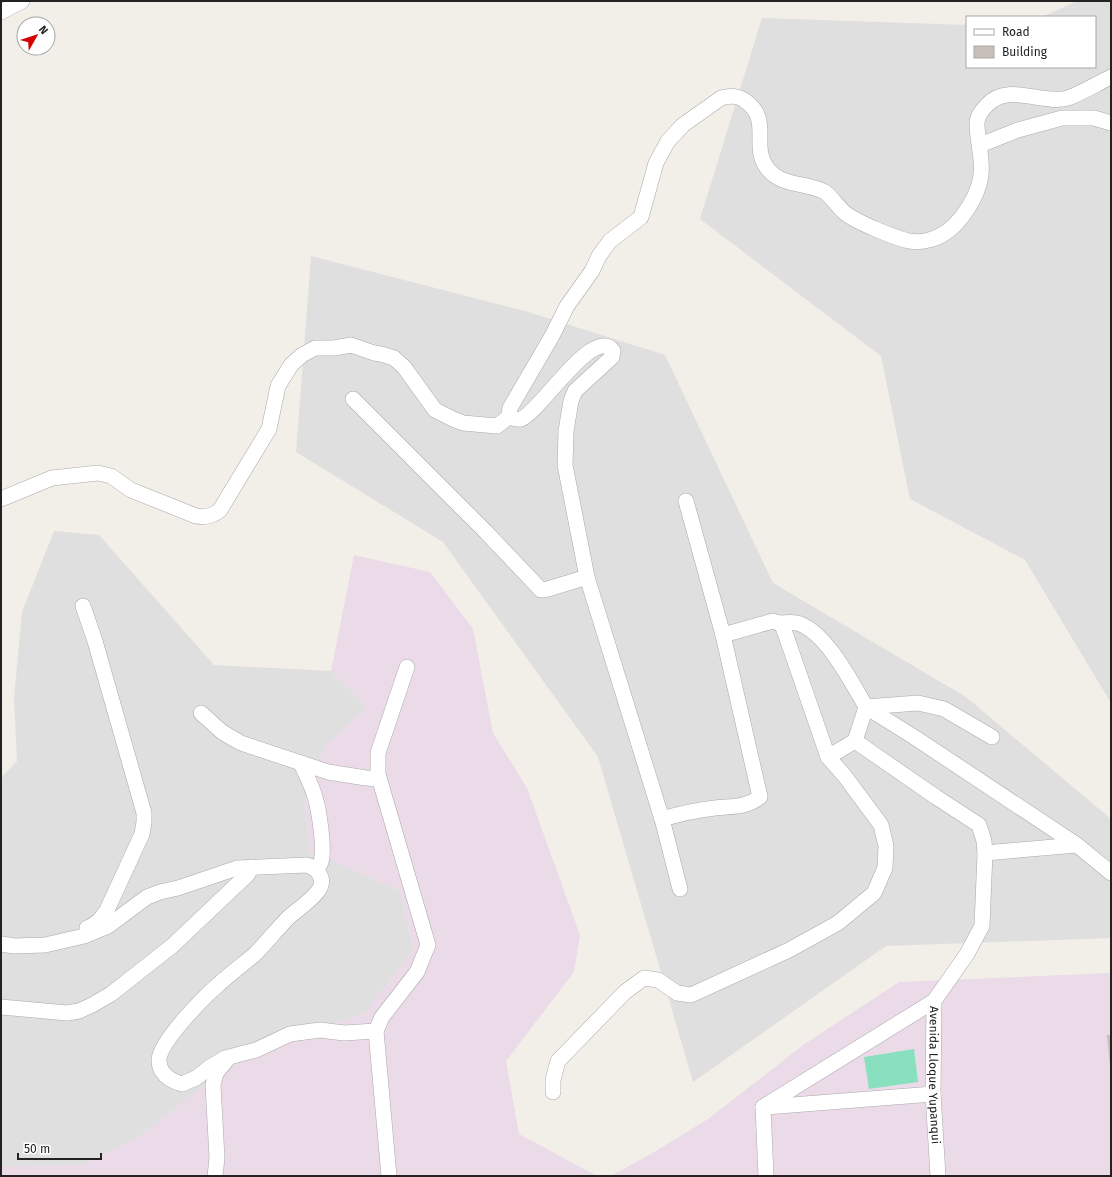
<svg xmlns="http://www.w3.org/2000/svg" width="1112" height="1177" font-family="'Fira Sans',sans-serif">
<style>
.residential{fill:#e0dfdf}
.industrial{fill:#ebdbe8}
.pitch{fill:#88e0be}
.building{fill:#c7bfb8;filter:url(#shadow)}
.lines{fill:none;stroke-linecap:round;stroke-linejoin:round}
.minor-casing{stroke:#a9a9a9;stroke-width:16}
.minor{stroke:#fff;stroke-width:15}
.labels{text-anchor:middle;stroke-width:3.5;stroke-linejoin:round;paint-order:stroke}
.street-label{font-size:12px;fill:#222;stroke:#fff}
</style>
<defs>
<filter id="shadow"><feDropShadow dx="3.5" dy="-3.5" stdDeviation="0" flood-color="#0004"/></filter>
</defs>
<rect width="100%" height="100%" fill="#f2efe9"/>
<path class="residential" d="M 1077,1 L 1111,1 L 1111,703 L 1025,560 L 910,499 L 881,356 L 700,219 L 762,18 L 967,25 L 967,67 L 1095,67 L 1095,17 L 1042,17 Z
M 311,256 L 525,311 L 665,355 L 773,583 L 966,697 L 1111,819 L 1111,938 L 886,946 L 693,1082 L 598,757 L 443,542 L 296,452 Z
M 54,531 L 99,535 L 214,665 L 331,671 L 367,706 L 324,748 L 305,802 L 310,851 L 400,891 L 414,949 L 364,1014 L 336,1022 L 225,1070 L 137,1138 L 82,1165 L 1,1171 L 1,778 L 17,761 L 14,699 L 22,612 Z"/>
<path class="industrial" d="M 354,555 L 430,572 L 473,629 L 493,733 L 527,788 L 580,935 L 574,972 L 506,1061 L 519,1134 L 597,1176 L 1,1176 L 1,1167 L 82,1165 L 137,1138 L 225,1070 L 336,1022 L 364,1014 L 414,949 L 400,891 L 310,851 L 305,802 L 324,748 L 367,706 L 331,671 Z
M 1111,973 L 1111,1176 L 611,1176 L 656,1151 L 708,1119 L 803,1045 L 899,982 Z"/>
<path class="pitch" d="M 914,1049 L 918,1082 L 869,1089 L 864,1057 Z"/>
<path class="building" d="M 1107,1035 L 1111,1035 L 1111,1066 L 1110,1066 Z"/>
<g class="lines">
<g class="minor-casing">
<g id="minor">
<path d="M 1,12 L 22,1"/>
<path d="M 980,145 L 1018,130 L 1062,118 L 1094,118 L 1111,123"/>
<path d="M 353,399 L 486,532 L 541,590 L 548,589 L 587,577"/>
<path d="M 1,499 L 52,478 L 98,473 L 111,476 L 131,490 L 196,516 C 206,518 213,516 220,510 L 269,429 L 278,386 L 291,365 L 302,355 L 315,348 L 334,348 L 351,345 L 374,353 L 381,354 L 394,358 L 404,367 L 435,410 L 453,419 L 463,423 L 497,426 L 510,416"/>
<path d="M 83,606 L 95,641 L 144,813 L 144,822 L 142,834 L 107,910 C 101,919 97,924 87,928"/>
<path d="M 779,623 C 785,623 794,621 800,624 C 827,634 852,683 866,707 L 855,741 L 828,757"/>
<path d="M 201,713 L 222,732 L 241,743 L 328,772 L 366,778 L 379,779"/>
<path d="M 992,737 L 944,709 L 918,703 L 866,707 L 914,737 L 1077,845 L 1111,873"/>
<path id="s1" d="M 855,741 L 936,797 L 979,825 L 984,841 L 985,853 L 982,926 L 967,954 L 934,1001 L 933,1094 L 938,1176"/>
<path d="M 301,763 C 306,775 312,786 315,797 C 319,810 325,849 321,862 C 320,865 318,867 316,869"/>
<path d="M 662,819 C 679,814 697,810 715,808 C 733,806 745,808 760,797 L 723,635 L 686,501"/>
<path d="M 985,853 L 1077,845"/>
<path d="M 680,889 L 662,819 L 587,577 L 565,465 L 566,431 L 571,401 L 575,391 L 612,357 L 613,351 C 594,324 540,412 521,419 C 518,420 515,419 512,418 L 509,414 L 510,408 L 552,336 L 567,306 L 592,271 L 599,256 L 610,241 L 641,217 L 656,163 L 668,141 L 683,125 L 721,98 C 730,96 737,95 744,100 C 773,119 750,145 767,168 C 781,187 806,182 825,192 C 829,194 839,208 845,213 C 856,222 895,238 909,241 C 916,242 923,242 929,240 C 942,237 953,228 961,218 C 971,205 979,191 981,175 C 983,157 977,141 977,123 C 977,117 982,110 987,105 C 1008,82 1041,105 1068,98 C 1082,93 1098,83 1111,77"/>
<path d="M 1,944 L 14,946 L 45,945 L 84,936 L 108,926 L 147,897 L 160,892 L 178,888 L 237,868 L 307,865 C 317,868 325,878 320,888 C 315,898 298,909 289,917 C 277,929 266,943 254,955 C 242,965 230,974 219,984 C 204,997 160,1041 159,1060 C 159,1064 160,1068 162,1071 C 167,1079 174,1082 182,1084 L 196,1078 L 210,1067 L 225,1058 L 256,1050 L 290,1034 L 320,1030 L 344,1033 L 376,1031"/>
<path d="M 1,1007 L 67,1013 L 79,1011 L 92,1005 L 111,994 L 172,946 L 248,874 L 251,867"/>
<path d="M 553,1092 L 553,1080 L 558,1061 L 625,992 L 644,978 L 658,980 L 677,993 L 691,995 L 789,950 L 838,923 L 874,893 L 885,868 L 886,846 L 881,825 L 844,775 L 828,757 L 783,627 L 779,623 L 773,621 L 723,635"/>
<path d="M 763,1107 L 934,1001"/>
<path d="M 763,1107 L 766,1176"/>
<path d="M 766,1107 L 933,1094"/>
<path d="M 215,1176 L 217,1158 L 213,1085 L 216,1073 L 227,1060"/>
<path d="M 389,1176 L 376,1031 L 382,1017 L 417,972 L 428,945 L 378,774 L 378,753 L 407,667"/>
</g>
</g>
<use href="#minor" class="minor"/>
</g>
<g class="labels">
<g class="street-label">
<text dy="4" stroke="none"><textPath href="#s1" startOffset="415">Avenida Lloque Yupanqui</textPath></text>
</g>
</g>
<rect width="1112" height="1177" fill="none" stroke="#222222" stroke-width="4"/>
<rect x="966" y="16" width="130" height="52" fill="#ffffff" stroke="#a7a7a7"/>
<rect x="974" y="29" width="20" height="6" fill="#ffffff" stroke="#a7a7a7"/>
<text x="1002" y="36" font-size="12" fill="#222222">Road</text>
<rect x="974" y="46" width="20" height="12" fill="#c7bfb8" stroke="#a7a7a7"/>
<text x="1002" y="56" font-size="12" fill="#222222">Building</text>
<g transform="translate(36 36) rotate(51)"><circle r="19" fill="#ffffff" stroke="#a7a7a7"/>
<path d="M0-3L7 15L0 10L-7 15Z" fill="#d40000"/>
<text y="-6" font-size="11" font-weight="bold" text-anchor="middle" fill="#222222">N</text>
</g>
<path d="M18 1153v6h83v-6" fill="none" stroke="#222222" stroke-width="2"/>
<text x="24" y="1153" font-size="12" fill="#222222" stroke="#ffffff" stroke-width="3" paint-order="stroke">50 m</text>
</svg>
